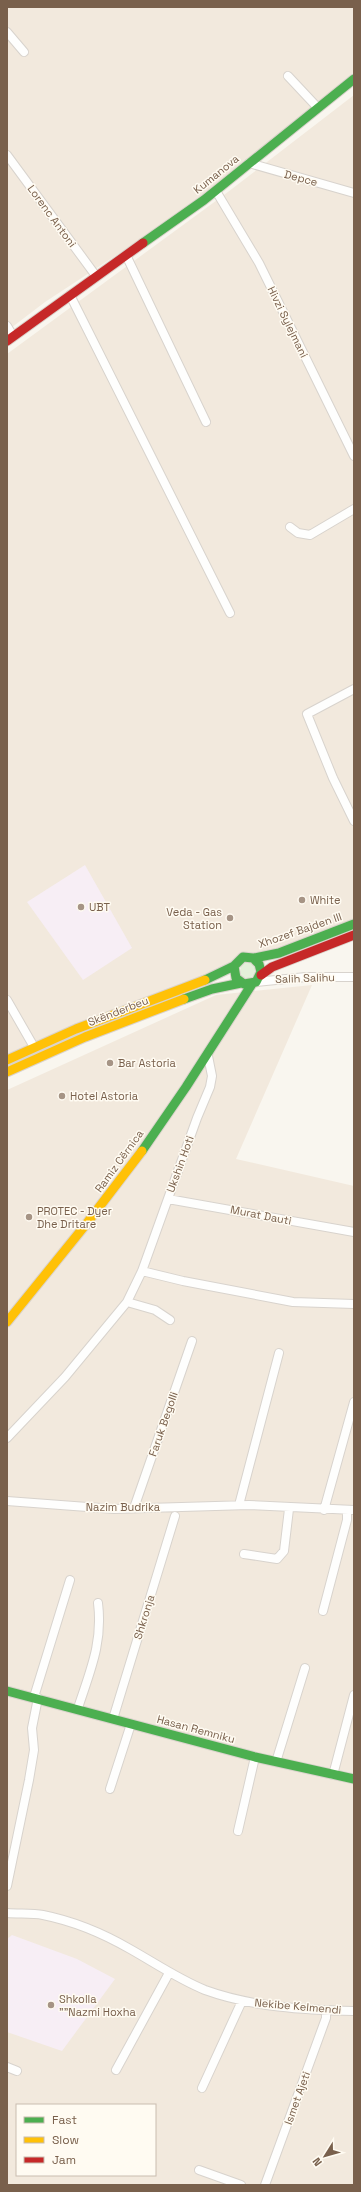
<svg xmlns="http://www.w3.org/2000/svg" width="361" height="2192" font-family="'Space Grotesk',sans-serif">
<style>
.residential{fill:#f2e9dd;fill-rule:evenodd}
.education{fill:#f7eef5}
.green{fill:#e4f0da}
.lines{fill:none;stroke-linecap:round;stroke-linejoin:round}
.street-casing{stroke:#d8d3cd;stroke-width:10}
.fast-casing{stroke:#dad3cc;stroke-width:11}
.slow-casing{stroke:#dad3cc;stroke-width:11}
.jam-casing{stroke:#dad3cc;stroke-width:11}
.street{stroke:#fefefd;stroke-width:8}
.fast{stroke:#4caf50;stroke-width:9}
.slow{stroke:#ffc107;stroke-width:9}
.jam{stroke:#c62828;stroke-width:9}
.poi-dot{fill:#a69485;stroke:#fffbf2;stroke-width:1.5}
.labels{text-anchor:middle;stroke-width:3;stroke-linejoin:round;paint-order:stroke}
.street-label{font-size:11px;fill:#79604c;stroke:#fffbf2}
.poi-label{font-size:11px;fill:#79604c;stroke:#fffbf2;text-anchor:start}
</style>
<rect width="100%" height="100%" fill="#f9f6ef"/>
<path class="residential" d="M 7,7 L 354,7 L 354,72 L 205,197 L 45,302 L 7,331 Z
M 354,95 L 354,922 L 7,1060 L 7,354 L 224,195 Z
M 312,985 L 236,1159 L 354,1186 L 354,2185 L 7,2185 L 7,1090 L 216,995 ZM 17,2105 L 155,2105 L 155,2175 L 17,2175 Z"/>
<path class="education" d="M 85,865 L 132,948 L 83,980 L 27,902 Z
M 12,1935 L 77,1959 L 115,1979 L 62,2051 L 7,2032 L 7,1939 Z"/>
<path class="green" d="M 243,962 L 254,963 L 256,975 L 246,979 L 240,975 L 241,964 Z"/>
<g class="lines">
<g class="street-casing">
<path id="street" d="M 7,32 L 24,52
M 288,76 L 318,108
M 7,155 L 96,276
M 249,163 L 354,193
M 216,191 L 259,263 L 354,456
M 126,255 L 206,422
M 70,295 L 230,613
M 7,326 L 13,336
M 290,527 L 298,533 L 310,535 L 354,509
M 354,689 L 307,714 L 333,778 L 354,821
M 256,982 L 306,977 L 354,977
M 7,1000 L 34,1047
M 168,1199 L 354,1232
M 142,1271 L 183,1281 L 293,1302 L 354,1304
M 127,1302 L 155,1310 L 170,1320
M 7,1438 L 65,1377 L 127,1302 L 142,1271 L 197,1118 L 210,1087 L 212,1076 L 208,1056
M 7,1501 L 114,1509 L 249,1505 L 354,1510
M 239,1505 L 279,1353
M 134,1508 L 192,1341
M 324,1510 L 354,1402
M 244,1554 L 277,1559 L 284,1551 L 289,1509
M 323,1611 L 347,1520 L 347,1510
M 34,1697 L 70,1580
M 78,1708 C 90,1671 103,1643 98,1603
M 113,1719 L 175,1516
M 276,1762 L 305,1668
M 333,1775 L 354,1695
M 110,1789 L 131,1724
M 238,1831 L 255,1757
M 7,1886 L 29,1780 L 34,1750 L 32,1728 L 38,1698
M 7,1913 C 19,1914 32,1913 43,1915 C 73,1921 104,1934 130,1949 C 155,1963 178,1979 205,1990 C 252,2007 304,2010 354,2011
M 7,2067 L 17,2071
M 116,2070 L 169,1973
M 202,2088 L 242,2001
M 199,2170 L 241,2185
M 265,2185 L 326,2018 L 326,2010"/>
</g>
<g class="fast-casing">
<path id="fast" d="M 143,243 L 204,200 L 354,79
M 254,958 L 279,953 L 354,924
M 205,980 L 234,966 L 243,957 L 253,958 L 259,964 L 261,972 L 256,982 L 244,984 L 236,978 L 234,966
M 184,999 L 212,989 L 241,983
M 142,1151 L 186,1087 L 252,984
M 7,1691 L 255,1757 L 354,1779"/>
</g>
<g class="slow-casing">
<path id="slow" d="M 7,1060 L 76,1029 L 205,980
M 7,1072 L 85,1037 L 184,999
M 7,1322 L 87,1223 L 142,1151"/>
</g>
<g class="jam-casing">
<path id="jam" d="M 7,341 L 143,243
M 261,975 L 272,967 L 354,935"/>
</g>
<use href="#street" class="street"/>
<use href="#fast" class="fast"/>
<use href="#slow" class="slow"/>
<use href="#jam" class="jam"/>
</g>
<g class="poi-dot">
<circle cx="302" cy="900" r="4"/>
<circle cx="81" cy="907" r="4"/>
<circle cx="230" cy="918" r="4"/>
<circle cx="110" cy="1063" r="4"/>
<circle cx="62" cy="1096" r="4"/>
<circle cx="29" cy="1217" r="4"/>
<circle cx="51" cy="2005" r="4"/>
</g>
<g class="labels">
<g class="street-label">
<text transform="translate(216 174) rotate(-39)" y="4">Kumanova</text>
<text transform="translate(301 178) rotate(15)" y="4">Depce</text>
<text transform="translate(52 216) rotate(54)" y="4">Lorenc Antoni</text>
<text transform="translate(288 322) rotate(64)" y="4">Hivzi Sylejmani</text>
<text transform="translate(300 930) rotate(-19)" y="4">Xhozef Bajden III</text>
<text transform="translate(305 978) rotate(-2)" y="4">Salih Salihu</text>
<text transform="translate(118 1011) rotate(-21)" y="4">Skënderbeu</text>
<text transform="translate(119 1161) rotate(-54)" y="4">Ramiz Cërnica</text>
<text transform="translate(180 1164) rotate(-70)" y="4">Ukshin Hoti</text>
<text transform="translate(261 1215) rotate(11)" y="4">Murat Dauti</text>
<text transform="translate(163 1424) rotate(-71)" y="4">Faruk Begolli</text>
<text x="123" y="1511">Nazim Budrika</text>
<text transform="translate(144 1617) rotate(-73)" y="4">Shkronja</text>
<text transform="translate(196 1729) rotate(15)" y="4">Hasan Remniku</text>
<text transform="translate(298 2006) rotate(5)" y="4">Nekibe Kelmendi</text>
<text transform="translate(297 2098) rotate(-70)" y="4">Ismet Ajeti</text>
</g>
<g class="poi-label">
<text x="310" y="904">White</text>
<text x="89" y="911">UBT</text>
<text x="222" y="916" text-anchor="end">Veda - Gas<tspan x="222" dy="13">Station</tspan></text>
<text x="118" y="1067">Bar Astoria</text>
<text x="70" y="1100">Hotel Astoria</text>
<text x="37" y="1215">PROTEC - Dyer<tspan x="37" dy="13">Dhe Dritare</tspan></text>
<text x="59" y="2003">Shkolla<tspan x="59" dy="13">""Nazmi Hoxha</tspan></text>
</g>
</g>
<rect width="361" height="2192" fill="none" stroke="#79604c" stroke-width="16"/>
<rect x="16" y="2104" width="140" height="72" fill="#fffbf2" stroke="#c9bdb0"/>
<rect x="24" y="2117" width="20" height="6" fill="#4caf50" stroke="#c9bdb0"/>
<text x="52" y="2124" font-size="12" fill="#79604c">Fast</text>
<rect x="24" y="2137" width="20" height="6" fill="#ffc107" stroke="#c9bdb0"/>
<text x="52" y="2144" font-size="12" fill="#79604c">Slow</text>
<rect x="24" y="2157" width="20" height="6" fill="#c62828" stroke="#c9bdb0"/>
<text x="52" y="2164" font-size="12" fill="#79604c">Jam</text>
<g transform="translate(325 2156) rotate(233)" stroke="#fffbf2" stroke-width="3" paint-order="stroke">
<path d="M0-3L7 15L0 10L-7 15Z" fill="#79604c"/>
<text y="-6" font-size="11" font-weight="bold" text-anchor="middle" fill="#79604c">N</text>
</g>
</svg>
